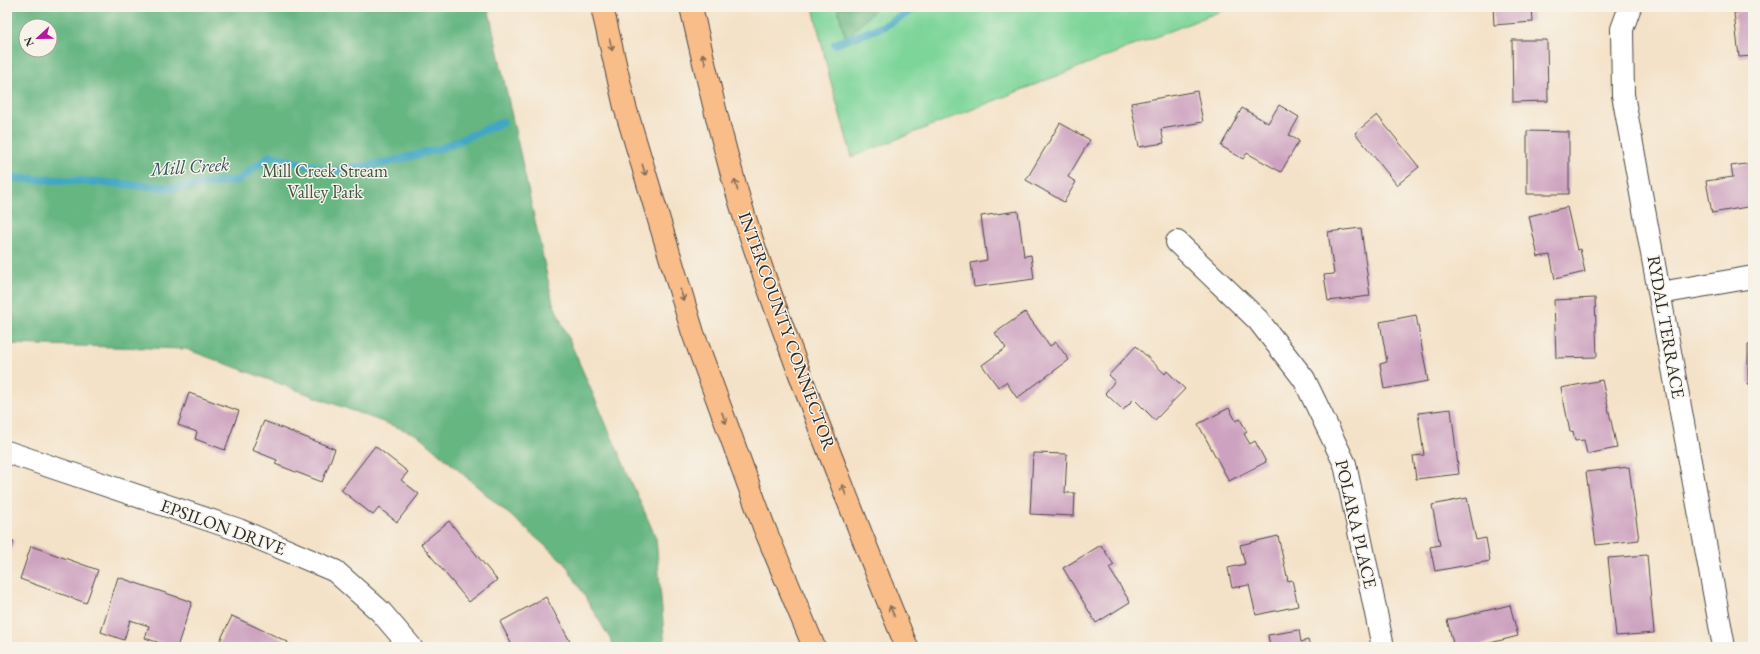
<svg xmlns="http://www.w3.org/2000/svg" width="1760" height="654" font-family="'EB Garamond',serif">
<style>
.green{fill:#7dd59a;stroke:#548062}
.forest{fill:#66b682;stroke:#487056;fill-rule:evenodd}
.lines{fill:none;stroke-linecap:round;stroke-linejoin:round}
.stream{stroke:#43a7c3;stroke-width:8}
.building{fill:#cda2c0}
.minor-casing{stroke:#494643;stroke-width:24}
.tertiary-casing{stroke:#494643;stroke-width:24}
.motorway-casing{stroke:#494643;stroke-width:24}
.minor{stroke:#fff;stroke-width:22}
.tertiary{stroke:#fff;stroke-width:22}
.motorway{stroke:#f8bd89;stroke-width:22}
.oneway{stroke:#876d55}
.labels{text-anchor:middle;stroke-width:3;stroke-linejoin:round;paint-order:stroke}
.park-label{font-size:18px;fill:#405647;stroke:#f7f3e8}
.street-label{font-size:18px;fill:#2b2b2b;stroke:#f7f3e8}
.water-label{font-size:19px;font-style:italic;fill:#335660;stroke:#f7f3e8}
</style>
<rect width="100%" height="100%" fill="#f7f3e8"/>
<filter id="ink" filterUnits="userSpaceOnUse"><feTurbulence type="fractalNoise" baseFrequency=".025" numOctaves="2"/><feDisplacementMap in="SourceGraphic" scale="8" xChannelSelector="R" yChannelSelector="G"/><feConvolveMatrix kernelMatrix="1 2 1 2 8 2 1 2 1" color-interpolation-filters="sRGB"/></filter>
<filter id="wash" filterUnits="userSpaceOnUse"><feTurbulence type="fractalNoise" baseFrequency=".012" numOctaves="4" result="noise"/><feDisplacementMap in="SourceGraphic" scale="16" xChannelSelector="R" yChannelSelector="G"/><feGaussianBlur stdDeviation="0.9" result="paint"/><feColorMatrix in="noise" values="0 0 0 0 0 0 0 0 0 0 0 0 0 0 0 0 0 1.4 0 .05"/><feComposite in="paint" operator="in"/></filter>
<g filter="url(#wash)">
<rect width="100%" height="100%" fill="#f4e2c8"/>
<path class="green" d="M 813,7 L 1231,7 L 852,157 L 829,75 Z"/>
<path class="forest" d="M 7,7 L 488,7 L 553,303 L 656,538 L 665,647 L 615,647 L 565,563 L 418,435 L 186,349 L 7,344 ZM 26,26 L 50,26 L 50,50 L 26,50 Z
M 837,7 L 878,7 L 846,39 Z"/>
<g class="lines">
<path class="stream" d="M 835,44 L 884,26 L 917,7
M 7,178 L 83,181 L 174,188 L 238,180 L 270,156 L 332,171 L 386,163 L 441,148 L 503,122"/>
</g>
<g id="blocks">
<path class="building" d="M 1493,7 L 1532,7 L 1533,22 L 1494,25 Z
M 1739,7 L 1753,7 L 1753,56 L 1739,57 L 1734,13 L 1740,12 Z
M 1512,40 L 1547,40 L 1548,101 L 1513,102 Z
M 1197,91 L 1203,122 L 1161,129 L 1164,143 L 1139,147 L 1131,103 Z
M 1279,105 L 1299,117 L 1289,135 L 1299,141 L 1281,172 L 1247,153 L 1243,159 L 1221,146 L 1242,108 L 1268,123 Z
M 1377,115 L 1419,167 L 1397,185 L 1355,133 Z
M 1060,123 L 1090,140 L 1068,177 L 1076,182 L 1064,202 L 1026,180 Z
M 1527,131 L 1569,132 L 1569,194 L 1527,194 Z
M 1753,163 L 1753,206 L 1712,213 L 1706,181 L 1733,177 L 1731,166 Z
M 1567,207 L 1577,250 L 1580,249 L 1585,272 L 1555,279 L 1550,255 L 1538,257 L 1529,216 Z
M 1018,211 L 1024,256 L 1031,255 L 1034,279 L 974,287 L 971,263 L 987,260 L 981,216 Z
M 1361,228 L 1370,296 L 1328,301 L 1324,275 L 1334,274 L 1328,232 Z
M 1595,298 L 1597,357 L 1556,358 L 1554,300 Z
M 1025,312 L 1050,346 L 1056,342 L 1069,360 L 1017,398 L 1006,382 L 998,387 L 982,365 L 1006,348 L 995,333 Z
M 1416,315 L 1428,381 L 1384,389 L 1380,364 L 1387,362 L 1380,322 Z
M 1753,344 L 1753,384 L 1748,384 L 1748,345 Z
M 1136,346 L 1165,374 L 1167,371 L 1185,389 L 1155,420 L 1134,399 L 1123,410 L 1105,393 L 1115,381 L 1109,375 Z
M 1602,380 L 1617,448 L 1587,454 L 1584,440 L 1575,441 L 1573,431 L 1570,432 L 1561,388 Z
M 189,393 L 239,411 L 225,450 L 195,439 L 197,432 L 178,425 Z
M 1229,408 L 1236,421 L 1240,419 L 1247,432 L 1244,434 L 1250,444 L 1255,441 L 1266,462 L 1229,481 L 1198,424 Z
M 1451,409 L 1459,474 L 1416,479 L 1413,456 L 1424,455 L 1418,413 Z
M 264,421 L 335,449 L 322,482 L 275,464 L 277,460 L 252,450 Z
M 375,446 L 408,472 L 401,480 L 419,494 L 397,522 L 379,508 L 373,515 L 341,490 Z
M 1033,453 L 1067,454 L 1065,493 L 1075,493 L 1074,516 L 1030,514 Z
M 1629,467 L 1639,540 L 1596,545 L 1586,472 Z
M 1467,498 L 1476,540 L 1486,538 L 1490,561 L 1435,571 L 1430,547 L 1440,545 L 1432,505 Z
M 449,521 L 497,580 L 469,602 L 421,544 Z
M 1278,536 L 1288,581 L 1292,580 L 1298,606 L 1256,615 L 1249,585 L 1232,588 L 1228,568 L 1245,564 L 1240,545 Z
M 7,538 L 14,541 L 7,560 Z
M 1101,545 L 1114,565 L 1109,568 L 1130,602 L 1096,623 L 1063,568 Z
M 31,546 L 98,570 L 86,603 L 20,579 Z
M 1647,555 L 1654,633 L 1616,636 L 1608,558 Z
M 118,577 L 192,602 L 177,647 L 172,647 L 145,638 L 149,626 L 130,620 L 124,640 L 101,632 Z
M 546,597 L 573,647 L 506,647 L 506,646 L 511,643 L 500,622 Z
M 1510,605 L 1518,636 L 1474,647 L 1454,647 L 1447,620 Z
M 232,616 L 288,642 L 286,647 L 217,647 Z
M 1299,630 L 1301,642 L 1308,640 L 1310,647 L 1270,647 L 1268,635 Z"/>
</g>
</g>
<g filter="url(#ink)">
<use href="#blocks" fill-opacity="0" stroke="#494643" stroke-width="1"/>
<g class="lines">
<g class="minor-casing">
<path id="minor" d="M 1630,7 L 1622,29 L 1623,95 L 1724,647
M 1177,242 L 1258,320 L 1304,379 L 1345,464 L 1383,647
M 1660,293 L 1753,277"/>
</g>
<g class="tertiary-casing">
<path id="tertiary" d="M 7,452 L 239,530 L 335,571 L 381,612 L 411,647"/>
</g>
<g class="motorway-casing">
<path id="motorway" d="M 602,7 L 625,107 L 693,333 L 764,527 L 814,647
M 691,7 C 709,84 726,162 751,237 C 772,301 796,363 819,426 C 848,500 876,574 907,647"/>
</g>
<use href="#minor" class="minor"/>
<use href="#tertiary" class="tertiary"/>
<use href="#motorway" class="motorway"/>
</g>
<defs><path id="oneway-shaft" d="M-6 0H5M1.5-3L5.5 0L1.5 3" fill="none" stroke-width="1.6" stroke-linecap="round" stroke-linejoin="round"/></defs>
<g class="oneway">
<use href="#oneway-shaft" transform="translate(611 45) rotate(77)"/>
<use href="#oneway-shaft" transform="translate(704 59) rotate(-103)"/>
<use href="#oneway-shaft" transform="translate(644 170) rotate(73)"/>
<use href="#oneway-shaft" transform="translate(736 185) rotate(-106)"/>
<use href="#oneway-shaft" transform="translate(682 295) rotate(73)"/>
<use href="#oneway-shaft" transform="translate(724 418) rotate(70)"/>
<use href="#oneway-shaft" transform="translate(844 490) rotate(-111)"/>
<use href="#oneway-shaft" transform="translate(892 611) rotate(-113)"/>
</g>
</g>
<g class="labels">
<g class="park-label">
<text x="325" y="177">Mill Creek Stream<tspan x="325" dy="21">Valley Park</tspan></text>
</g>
<g class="street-label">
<text transform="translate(1666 327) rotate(80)" y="6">RYDAL TERRACE</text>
<text transform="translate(787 331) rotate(70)" y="6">INTERCOUNTY CONNECTOR</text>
<text transform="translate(1356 524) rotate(77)" y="6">POLARA PLACE</text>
<text transform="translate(223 527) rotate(20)" y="6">EPSILON DRIVE</text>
</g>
<g class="water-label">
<text transform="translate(190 166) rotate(-4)" y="7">Mill Creek</text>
</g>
</g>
<rect width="1760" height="654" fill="none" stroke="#f7f3e8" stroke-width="24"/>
<g transform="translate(38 38) rotate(248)"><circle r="19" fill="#f7f3e8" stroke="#a5a39c"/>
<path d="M0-3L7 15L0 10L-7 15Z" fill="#b5179e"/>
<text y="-6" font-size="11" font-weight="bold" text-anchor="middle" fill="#2b2b2b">N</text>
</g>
</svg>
